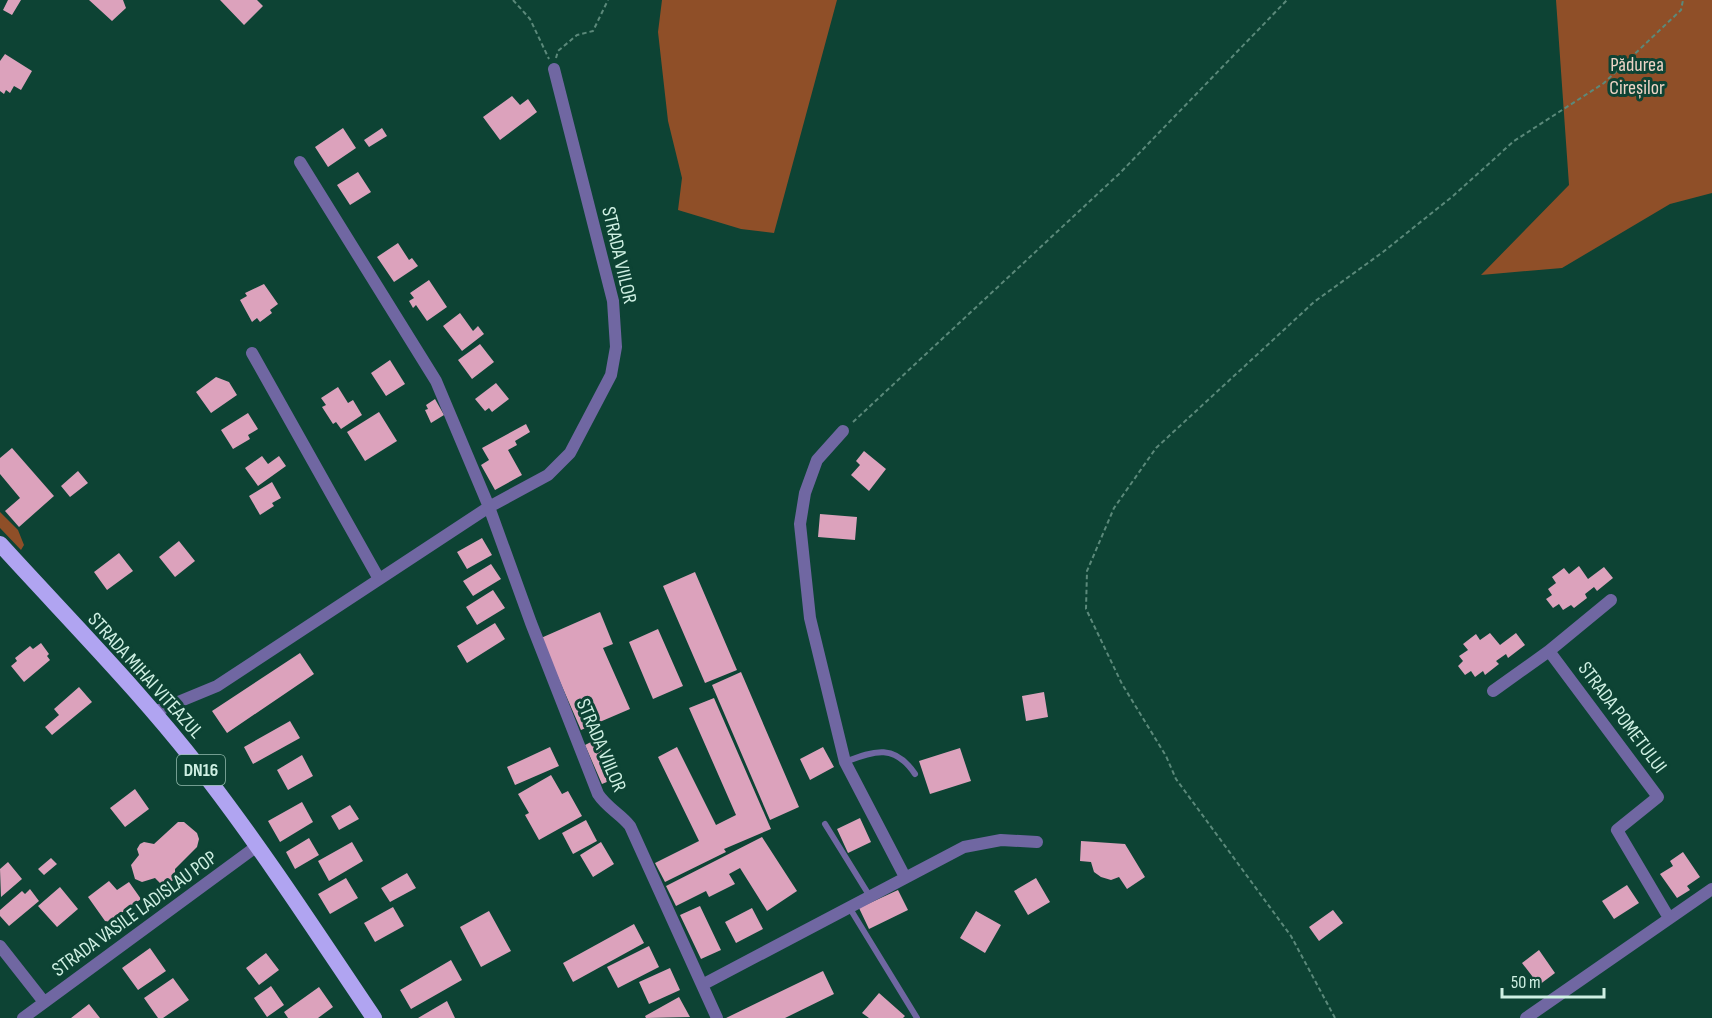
<svg xmlns="http://www.w3.org/2000/svg" width="1712" height="1018" font-family="'Sofia Sans Condensed',sans-serif">
<style>
.green{fill:#8f4f28}
.building{fill:#dca2bc}
.lines{fill:none;stroke-linecap:round;stroke-linejoin:round}
.path{stroke:#5b897a;stroke-width:2;stroke-dasharray:4.5 3;stroke-linecap:butt}
.service{stroke:#7067a2;stroke-width:6}
.minor{stroke:#7067a2;stroke-width:12}
.trunk{stroke:#b0a4f1;stroke-width:16}
.labels{text-anchor:middle;stroke-width:6;stroke-linejoin:round;paint-order:stroke}
.shield{fill:#0d4334;stroke:#95bcae;stroke-width:1.5}
.shield-label{font-size:18px;font-weight:bold;fill:#cff0e3}
.park-label{font-size:20px;fill:#eed4c6;stroke:#0d4334}
.street-label{font-size:20px;fill:#cff0e3;stroke:#0d4334}
</style>
<rect width="100%" height="100%" fill="#0d4334"/>
<path class="green" d="M 662,0 L 837,0 L 774,233 L 741,229 L 678,210 L 682,178 L 668,121 L 658,32 Z
M 1556,0 L 1712,0 L 1712,193 L 1670,204 L 1562,268 L 1481,275 L 1569,185 Z
M 0,512 L 18,530 L 24,545 L 21,550 L 0,528 Z"/>
<path class="building" d="M 8,0 L 21,0 L 12,15 L 3,10 Z
M 89,0 L 123,0 L 126,8 L 112,21 Z
M 220,0 L 257,0 L 263,6 L 244,25 Z
M 5,54 L 32,71 L 21,90 L 14,86 L 10,93 L 6,90 L 4,94 L 0,91 L 0,61 Z
M 512,96 L 520,105 L 528,99 L 537,112 L 500,140 L 483,117 Z
M 343,128 L 356,148 L 328,167 L 315,147 Z
M 382,128 L 387,136 L 369,147 L 364,140 Z
M 358,172 L 371,192 L 350,205 L 337,185 Z
M 398,243 L 409,260 L 412,258 L 418,266 L 394,282 L 377,257 Z
M 429,280 L 447,307 L 427,321 L 416,305 L 413,308 L 409,301 L 414,298 L 410,293 Z
M 264,284 L 278,304 L 270,310 L 272,313 L 260,322 L 257,318 L 252,322 L 240,300 L 247,296 L 245,293 Z
M 460,313 L 473,331 L 478,326 L 484,334 L 462,351 L 443,326 Z
M 480,344 L 494,362 L 472,379 L 458,360 Z
M 390,360 L 405,384 L 386,396 L 371,373 Z
M 216,377 L 229,382 L 237,395 L 211,413 L 196,392 Z
M 496,383 L 509,399 L 492,412 L 489,408 L 485,411 L 475,399 Z
M 338,387 L 348,403 L 353,400 L 362,415 L 341,429 L 336,422 L 333,424 L 322,407 L 326,405 L 321,398 Z
M 435,399 L 444,415 L 431,423 L 425,410 L 428,409 L 426,405 Z
M 379,412 L 397,441 L 365,461 L 347,432 Z
M 248,413 L 258,429 L 248,435 L 250,439 L 233,449 L 221,430 Z
M 526,424 L 530,432 L 515,441 L 517,445 L 508,450 L 522,475 L 495,490 L 481,465 L 489,460 L 482,448 Z
M 12,448 L 54,496 L 19,527 L 5,511 L 20,498 L 0,474 L 0,458 Z
M 864,451 L 886,469 L 869,491 L 851,475 L 860,465 L 856,461 Z
M 262,456 L 268,464 L 279,456 L 286,466 L 258,486 L 245,468 Z
M 78,471 L 88,483 L 70,497 L 61,486 Z
M 272,482 L 281,498 L 272,503 L 274,506 L 260,515 L 249,496 Z
M 820,514 L 857,517 L 855,540 L 818,537 Z
M 482,538 L 492,555 L 467,569 L 457,552 Z
M 179,541 L 195,561 L 175,577 L 159,557 Z
M 119,553 L 133,571 L 107,590 L 94,572 Z
M 491,564 L 501,579 L 473,596 L 463,581 Z
M 1579,566 L 1588,579 L 1604,567 L 1613,578 L 1597,591 L 1594,587 L 1585,594 L 1587,598 L 1574,608 L 1571,605 L 1563,610 L 1559,604 L 1553,608 L 1546,599 L 1552,595 L 1548,589 L 1556,583 L 1552,577 L 1564,568 L 1569,574 Z
M 695,572 L 737,670 L 705,683 L 663,586 Z
M 493,590 L 505,608 L 477,625 L 466,607 Z
M 600,612 L 613,644 L 603,648 L 630,709 L 581,730 L 541,638 Z
M 495,623 L 505,639 L 467,663 L 457,646 Z
M 658,629 L 683,686 L 653,699 L 629,642 Z
M 1490,633 L 1500,645 L 1516,633 L 1525,645 L 1508,658 L 1506,654 L 1496,661 L 1499,664 L 1485,675 L 1483,671 L 1475,677 L 1471,671 L 1465,675 L 1458,666 L 1463,661 L 1459,656 L 1468,650 L 1463,644 L 1476,634 L 1480,640 Z
M 41,643 L 49,654 L 47,656 L 50,660 L 24,682 L 11,666 L 17,661 L 15,658 L 30,646 L 33,649 Z
M 300,653 L 314,674 L 227,733 L 212,711 Z
M 741,672 L 799,807 L 770,820 L 712,685 Z
M 79,687 L 92,702 L 52,735 L 45,727 L 59,715 L 54,709 Z
M 1044,692 L 1048,717 L 1026,721 L 1022,696 Z
M 714,698 L 771,829 L 724,849 L 726,852 L 665,882 L 655,863 L 699,841 L 658,757 L 677,747 L 716,825 L 736,815 L 689,708 Z
M 290,721 L 300,738 L 253,764 L 244,747 Z
M 597,739 L 614,779 L 602,784 L 585,745 Z
M 550,747 L 559,766 L 515,785 L 507,767 Z
M 823,747 L 834,767 L 810,780 L 800,759 Z
M 960,748 L 971,781 L 930,794 L 919,761 Z
M 302,755 L 313,776 L 288,790 L 277,770 Z
M 551,775 L 562,794 L 568,791 L 582,816 L 539,840 L 525,815 L 529,813 L 518,794 Z
M 135,789 L 149,809 L 125,827 L 110,808 Z
M 302,802 L 313,822 L 280,842 L 268,821 Z
M 350,805 L 359,819 L 339,830 L 331,816 Z
M 860,818 L 871,842 L 848,853 L 837,829 Z
M 586,820 L 597,841 L 573,854 L 562,833 Z
M 178,822 L 184,822 L 197,833 L 199,839 L 197,847 L 175,869 L 175,880 L 161,884 L 155,878 L 142,882 L 135,879 L 131,865 L 139,855 L 137,849 L 140,844 L 144,842 L 154,844 Z
M 762,837 L 797,891 L 767,911 L 740,868 L 729,874 L 735,884 L 709,897 L 706,891 L 676,906 L 666,886 Z
M 309,838 L 319,855 L 295,869 L 286,852 Z
M 1081,841 L 1125,844 L 1145,877 L 1127,889 L 1119,877 L 1111,880 L 1101,877 L 1094,872 L 1091,862 L 1080,861 Z
M 352,842 L 363,861 L 329,881 L 318,861 Z
M 601,842 L 614,864 L 593,877 L 580,855 Z
M 1683,852 L 1700,877 L 1687,886 L 1690,890 L 1677,898 L 1660,874 L 1673,866 L 1670,861 Z
M 51,858 L 57,864 L 44,875 L 38,869 Z
M 8,862 L 22,879 L 1,897 L 0,869 Z
M 407,873 L 416,888 L 390,902 L 381,888 Z
M 346,878 L 358,898 L 330,914 L 318,894 Z
M 1036,878 L 1050,902 L 1028,915 L 1014,891 Z
M 109,881 L 117,890 L 129,882 L 141,899 L 120,914 L 120,923 L 105,921 L 88,897 Z
M 1627,885 L 1639,903 L 1614,919 L 1602,901 Z
M 60,887 L 78,909 L 57,927 L 38,906 Z
M 30,889 L 39,901 L 9,926 L 0,916 L 0,910 L 22,891 L 25,894 Z
M 898,890 L 908,910 L 869,929 L 859,908 Z
M 700,906 L 721,950 L 701,959 L 680,915 Z
M 393,907 L 404,926 L 375,942 L 364,923 Z
M 752,908 L 763,929 L 736,943 L 725,922 Z
M 1333,910 L 1343,923 L 1319,941 L 1309,927 Z
M 489,911 L 511,951 L 481,967 L 460,927 Z
M 976,911 L 1001,925 L 985,953 L 960,938 Z
M 634,924 L 644,943 L 573,982 L 563,963 Z
M 649,946 L 659,967 L 618,988 L 607,967 Z
M 150,948 L 166,971 L 138,990 L 122,968 Z
M 1539,950 L 1555,973 L 1539,985 L 1522,963 Z
M 266,953 L 279,970 L 259,985 L 246,968 Z
M 451,960 L 462,980 L 411,1009 L 400,990 Z
M 670,968 L 680,990 L 649,1004 L 639,982 Z
M 823,971 L 834,994 L 785,1018 L 726,1018 Z
M 173,978 L 189,1000 L 163,1018 L 158,1018 L 144,998 Z
M 271,986 L 284,1005 L 267,1017 L 254,998 Z
M 319,987 L 333,1007 L 318,1018 L 288,1018 L 284,1012 Z
M 879,993 L 905,1016 L 903,1018 L 869,1018 L 862,1013 Z
M 679,997 L 690,1017 L 646,1018 L 645,1016 Z
M 447,1001 L 455,1018 L 418,1018 Z
M 89,1004 L 100,1018 L 71,1018 Z"/>
<g class="lines">
<path class="path" d="M 513,0 L 530,19 L 549,59
M 556,58 L 558,51 L 577,35 L 593,31 L 608,0
M 853,422 L 1120,173 L 1287,0
M 1335,1018 L 1291,936 L 1176,779 L 1166,756 L 1122,684 L 1086,609 L 1087,571 L 1114,508 L 1156,448 L 1314,302 L 1383,252 L 1453,196 L 1514,141 L 1604,83 L 1681,10 L 1683,0"/>
<path class="service" d="M 845,762 C 875,750 895,744 915,774
M 825,824 L 869,895
M 849,907 L 917,1018"/>
<path class="minor" d="M 300,162 L 436,381 L 489,507 L 531,623 L 598,794 C 607,808 621,814 630,826 L 717,1018
M 252,353 L 379,579
M 843,431 L 817,460 L 805,493 L 800,524 L 810,618 L 845,762 L 905,877
M 1549,651 L 1658,797 L 1617,830 L 1669,918
M 1493,691 L 1549,651 L 1611,600
M 154,712 L 217,686 L 489,507 L 548,475 L 570,453 L 611,375 L 616,347 L 613,301 L 554,69
M 0,946 L 44,1002
M 702,985 L 964,847 L 1001,840 L 1037,842
M 23,1018 L 257,846
M 1526,1018 L 1712,889"/>
<path class="trunk" d="M 0,544 C 70,621 145,696 208,779 C 267,856 320,938 374,1018"/>
</g>
<g class="labels">
<rect class="shield" x="177" y="755" width="48" height="30" rx="4.5"/>
<g class="shield-label">
<text x="201" y="776">DN16</text>
</g>
<g class="park-label">
<text x="1637" y="71">Pădurea<tspan x="1637" dy="23">Cireșilor</tspan></text>
</g>
<g class="street-label">
<text transform="translate(620 255) rotate(77)" y="7">STRADA VIILOR</text>
<text transform="translate(146 675) rotate(48)" y="7">STRADA MIHAI VITEAZUL</text>
<text transform="translate(1623 717) rotate(53)" y="7">STRADA POMETULUI</text>
<text transform="translate(602 745) rotate(67)" y="7">STRADA VIILOR</text>
<text transform="translate(134 913) rotate(-36)" y="7">STRADA VASILE LADISLAU POP</text>
</g>
</g>
<path d="M1502 988v9h102v-9" fill="none" stroke="#cff0e3" stroke-width="3"/>
<text x="1511" y="988" font-size="18" fill="#cff0e3" stroke="#0d4334" stroke-width="4.5" paint-order="stroke">50 m</text>
</svg>
